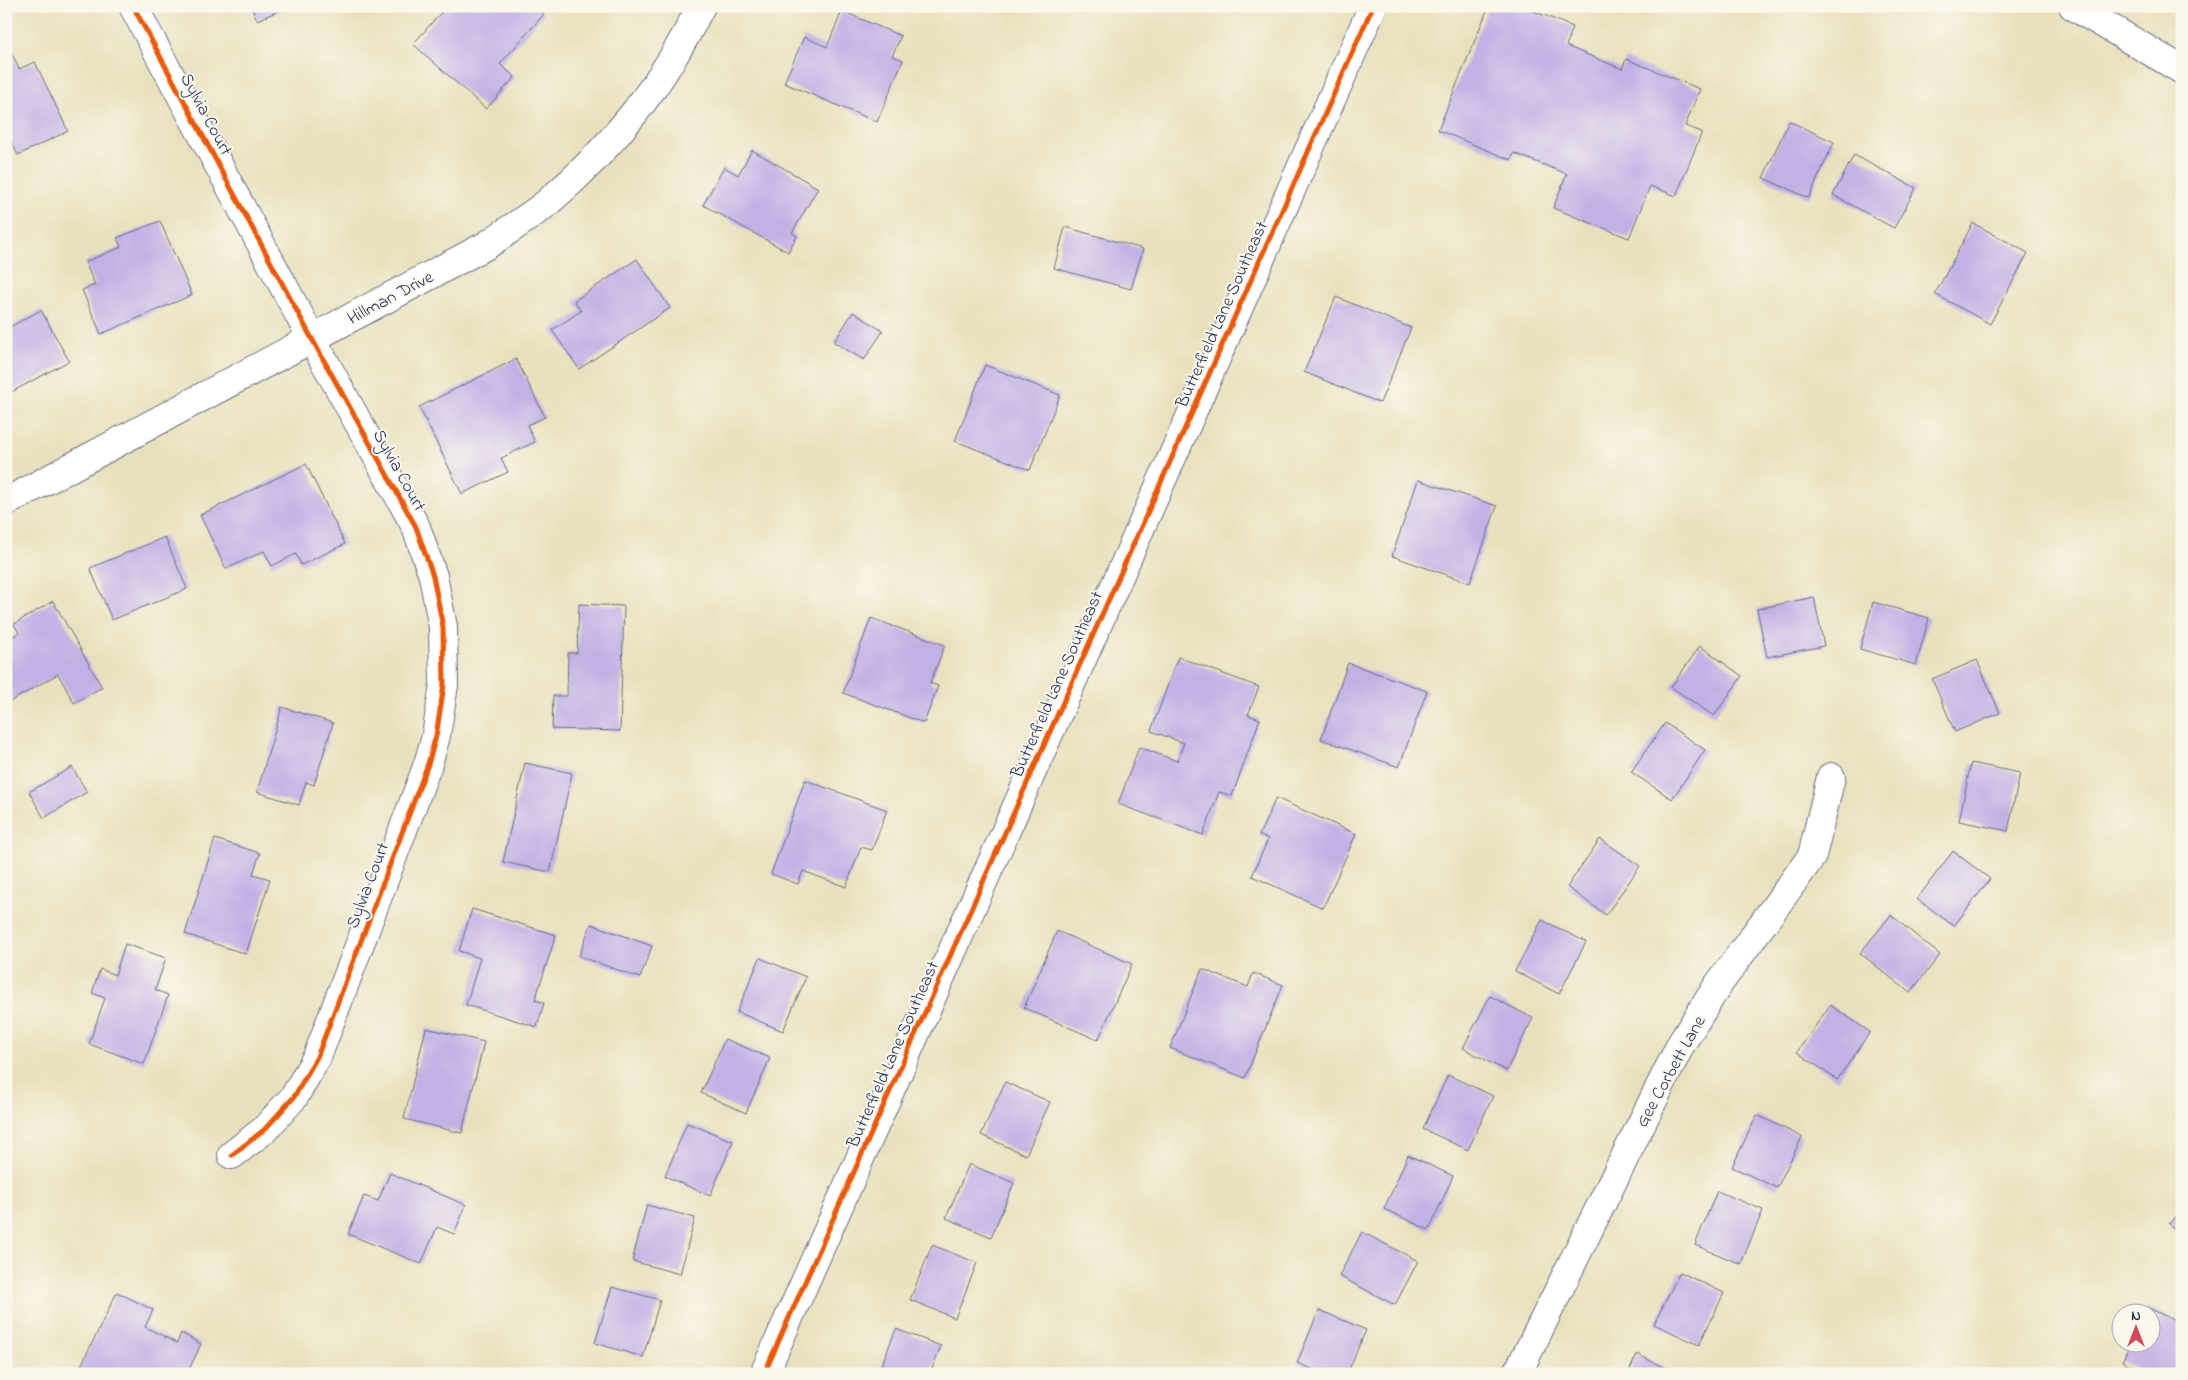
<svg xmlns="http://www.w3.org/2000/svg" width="2188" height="1380" font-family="'Indie Flower',sans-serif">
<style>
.building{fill:#c2b1e5}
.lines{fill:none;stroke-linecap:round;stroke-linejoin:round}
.minor-casing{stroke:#636d80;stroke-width:30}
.major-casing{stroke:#636d80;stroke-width:30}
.minor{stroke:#fff;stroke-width:28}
.major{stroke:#fff;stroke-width:28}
.cycleway-casing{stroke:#fbf7ec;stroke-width:8}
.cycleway{stroke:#e8590c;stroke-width:5}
.labels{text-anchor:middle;stroke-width:4;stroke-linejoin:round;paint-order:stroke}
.street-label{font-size:18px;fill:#1b2f5e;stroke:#fbf7ec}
</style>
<rect width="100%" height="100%" fill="#fbf7ec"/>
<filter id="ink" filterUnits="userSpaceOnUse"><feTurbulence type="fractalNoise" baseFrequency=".02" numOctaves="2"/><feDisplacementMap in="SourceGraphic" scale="10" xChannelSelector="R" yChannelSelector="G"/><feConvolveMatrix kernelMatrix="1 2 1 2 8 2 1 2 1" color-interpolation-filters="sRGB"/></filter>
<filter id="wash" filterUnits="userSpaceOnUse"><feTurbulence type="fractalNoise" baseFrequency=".0096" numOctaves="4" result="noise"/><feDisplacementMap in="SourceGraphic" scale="20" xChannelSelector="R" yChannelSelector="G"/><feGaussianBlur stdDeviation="1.12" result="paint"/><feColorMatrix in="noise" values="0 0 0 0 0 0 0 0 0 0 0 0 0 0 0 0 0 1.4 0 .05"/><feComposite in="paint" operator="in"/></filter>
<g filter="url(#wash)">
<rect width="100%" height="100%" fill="#e9e1be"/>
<g id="blocks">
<path class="building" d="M 251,6 L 291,6 L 257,20 Z
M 447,6 L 535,6 L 544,14 L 500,64 L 515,77 L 486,109 L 413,44 Z
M 1489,6 L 1521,6 L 1573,27 L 1566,46 L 1622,69 L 1626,59 L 1700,89 L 1685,126 L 1702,132 L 1676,196 L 1650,186 L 1629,238 L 1553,208 L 1567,174 L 1514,153 L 1511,160 L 1438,130 Z
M 842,11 L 901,36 L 892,56 L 903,60 L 877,122 L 784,83 L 804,37 L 827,47 Z
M 6,41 L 19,69 L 35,62 L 68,131 L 18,155 L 6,131 Z
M 1789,121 L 1834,142 L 1809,198 L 1763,178 Z
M 752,150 L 818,188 L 792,233 L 797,236 L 788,252 L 703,205 L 724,167 L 738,175 Z
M 1854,155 L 1916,188 L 1894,228 L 1833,195 Z
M 160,221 L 192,295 L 101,334 L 82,290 L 95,285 L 85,262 L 121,247 L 117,238 Z
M 1973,223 L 2028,253 L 1990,324 L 1935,294 Z
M 1065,227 L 1143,249 L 1131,289 L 1054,268 Z
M 637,259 L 670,308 L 579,369 L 552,330 L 581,311 L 574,301 Z
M 1336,297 L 1411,328 L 1380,403 L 1304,372 Z
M 41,310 L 69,361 L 6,395 L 6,329 Z
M 853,312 L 883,331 L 864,360 L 834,342 Z
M 516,359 L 545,417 L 527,425 L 535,442 L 501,458 L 508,472 L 462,494 L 419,407 Z
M 985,365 L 1060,395 L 1030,470 L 955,441 Z
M 306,464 L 345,544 L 301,565 L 296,554 L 272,566 L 264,551 L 226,569 L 200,515 Z
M 1418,480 L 1497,506 L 1470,583 L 1392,556 Z
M 165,537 L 187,589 L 112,620 L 90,568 Z
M 1814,597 L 1824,646 L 1767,657 L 1757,609 Z
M 53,601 L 102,687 L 74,703 L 58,674 L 6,704 L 6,640 L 19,633 L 14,624 Z
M 1873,602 L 1929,618 L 1916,665 L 1860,649 Z
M 579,604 L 624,606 L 620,731 L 552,729 L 553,696 L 567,696 L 568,653 L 577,653 Z
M 871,618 L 945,645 L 930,683 L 938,686 L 924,723 L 843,693 Z
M 1700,646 L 1742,676 L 1714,716 L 1671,687 Z
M 1178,657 L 1259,687 L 1248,715 L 1260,719 L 1232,796 L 1219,792 L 1203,835 L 1118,804 L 1139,747 L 1177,761 L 1184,743 L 1151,731 Z
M 1977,660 L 2000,713 L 1955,732 L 1932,679 Z
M 1348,663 L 1427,691 L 1399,767 L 1321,739 Z
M 282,707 L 333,723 L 314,785 L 306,782 L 299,805 L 257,792 Z
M 1665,723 L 1705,750 L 1672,799 L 1631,772 Z
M 525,763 L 572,773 L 550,872 L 503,862 Z
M 1971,763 L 2020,773 L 2008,831 L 1959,821 Z
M 72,767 L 87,792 L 44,818 L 29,792 Z
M 805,780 L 887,810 L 872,850 L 861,847 L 846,887 L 803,871 L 798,884 L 771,874 Z
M 1276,798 L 1356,834 L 1323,908 L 1252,876 L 1268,839 L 1259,835 Z
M 215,839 L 260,853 L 253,874 L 270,879 L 246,954 L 185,934 Z
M 1600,839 L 1640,866 L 1606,915 L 1567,887 Z
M 1953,851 L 1990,879 L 1954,926 L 1917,899 Z
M 472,909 L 556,935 L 535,1000 L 544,1003 L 537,1027 L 466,1005 L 480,958 L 459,951 Z
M 1891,915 L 1940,955 L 1910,993 L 1860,953 Z
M 1542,920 L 1586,942 L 1559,994 L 1515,971 Z
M 591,924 L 652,946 L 640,978 L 579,956 Z
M 1057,931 L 1132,964 L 1098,1040 L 1024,1008 Z
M 125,944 L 166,958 L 155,990 L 168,995 L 144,1064 L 89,1044 L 105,998 L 92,993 L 100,969 L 115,975 Z
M 760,958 L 806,977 L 783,1031 L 737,1012 Z
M 1202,969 L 1248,987 L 1253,973 L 1283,985 L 1245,1078 L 1170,1048 Z
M 1490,996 L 1533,1018 L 1506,1071 L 1463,1048 Z
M 1830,1005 L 1870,1032 L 1837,1080 L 1797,1052 Z
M 426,1028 L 484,1042 L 462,1133 L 404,1119 Z
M 725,1039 L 770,1058 L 746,1113 L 701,1093 Z
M 1448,1075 L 1493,1096 L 1468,1150 L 1423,1129 Z
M 1005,1082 L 1050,1102 L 1026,1155 L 981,1135 Z
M 1757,1115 L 1802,1137 L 1777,1188 L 1732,1167 Z
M 687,1123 L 733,1141 L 710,1196 L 665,1176 Z
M 1408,1155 L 1453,1176 L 1429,1230 L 1384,1209 Z
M 969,1164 L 1014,1183 L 991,1237 L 946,1218 Z
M 390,1173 L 466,1205 L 454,1234 L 437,1227 L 421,1264 L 348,1234 L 364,1196 L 378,1201 Z
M 1717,1191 L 1763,1210 L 1741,1264 L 1695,1245 Z
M 647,1205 L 695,1218 L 680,1274 L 632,1261 Z
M 2182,1210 L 2182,1236 L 2169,1224 Z
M 1362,1232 L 1418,1261 L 1395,1305 L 1339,1276 Z
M 932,1245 L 977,1263 L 955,1318 L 910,1300 Z
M 1680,1272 L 1724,1293 L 1699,1345 L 1654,1324 Z
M 612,1287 L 660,1300 L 643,1357 L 595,1343 Z
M 117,1292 L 153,1310 L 145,1327 L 177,1343 L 181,1333 L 201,1344 L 187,1374 L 77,1374 Z
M 2147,1307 L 2182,1324 L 2180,1374 L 2149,1374 L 2122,1361 L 2131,1342 L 2150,1342 L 2150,1312 L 2145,1312 Z
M 1319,1310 L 1366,1330 L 1347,1374 L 1323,1374 L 1297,1363 Z
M 896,1329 L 941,1346 L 930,1374 L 878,1374 Z
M 1637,1354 L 1677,1374 L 1628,1374 Z
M 577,1369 L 593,1373 L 593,1374 L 576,1374 Z"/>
</g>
</g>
<g filter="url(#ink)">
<use href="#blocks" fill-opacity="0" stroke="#636d80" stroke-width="1"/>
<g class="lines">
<g class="minor-casing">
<path id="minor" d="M 133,6 L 312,339 L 416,527 L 433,576 L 443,627 L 444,685 L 436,736 L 428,764 L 317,1057 L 294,1097 L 264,1130 L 232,1155
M 6,502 L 487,245 C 507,231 528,218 547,203 C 612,148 664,83 701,6
M 764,1374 L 1373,6
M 1517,1374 L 1681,1044 L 1718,985 L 1812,856 L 1831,777"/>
</g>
<g class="major-casing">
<path id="major" d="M 2073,6 L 2182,70"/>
</g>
<use href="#minor" class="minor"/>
<use href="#major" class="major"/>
<g class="cycleway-casing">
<path id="cycleway" d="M 133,6 L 312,339 L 416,527 L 433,576 L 443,627 L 444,685 L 436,736 L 428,764 L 317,1057 L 294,1097 L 264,1130 L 232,1155
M 764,1374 L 1373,6"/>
</g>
<use href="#cycleway" class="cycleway"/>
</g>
</g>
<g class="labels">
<g class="street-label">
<text transform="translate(207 114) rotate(62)" y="6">Sylvia Court</text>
<text transform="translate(390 297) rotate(-28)" y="6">Hillman Drive</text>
<text transform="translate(1221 314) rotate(-66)" y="6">Butterfield Lane Southeast</text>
<text transform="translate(400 470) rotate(61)" y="6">Sylvia Court</text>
<text transform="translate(1056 684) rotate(-66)" y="6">Butterfield Lane Southeast</text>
<text transform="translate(367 885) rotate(-69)" y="6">Sylvia Court</text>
<text transform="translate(892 1054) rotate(-66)" y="6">Butterfield Lane Southeast</text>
<text transform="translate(1670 1071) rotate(-61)" y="6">Gee Corbett Lane</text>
</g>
</g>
<rect width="2188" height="1380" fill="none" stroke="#fbf7ec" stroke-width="25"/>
<g transform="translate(2136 1328)"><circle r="24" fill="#fbf7ec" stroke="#a1a7b3"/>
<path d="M0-4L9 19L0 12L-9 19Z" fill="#d1495b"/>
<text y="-8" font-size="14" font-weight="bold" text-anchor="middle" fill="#1b2f5e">N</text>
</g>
</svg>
